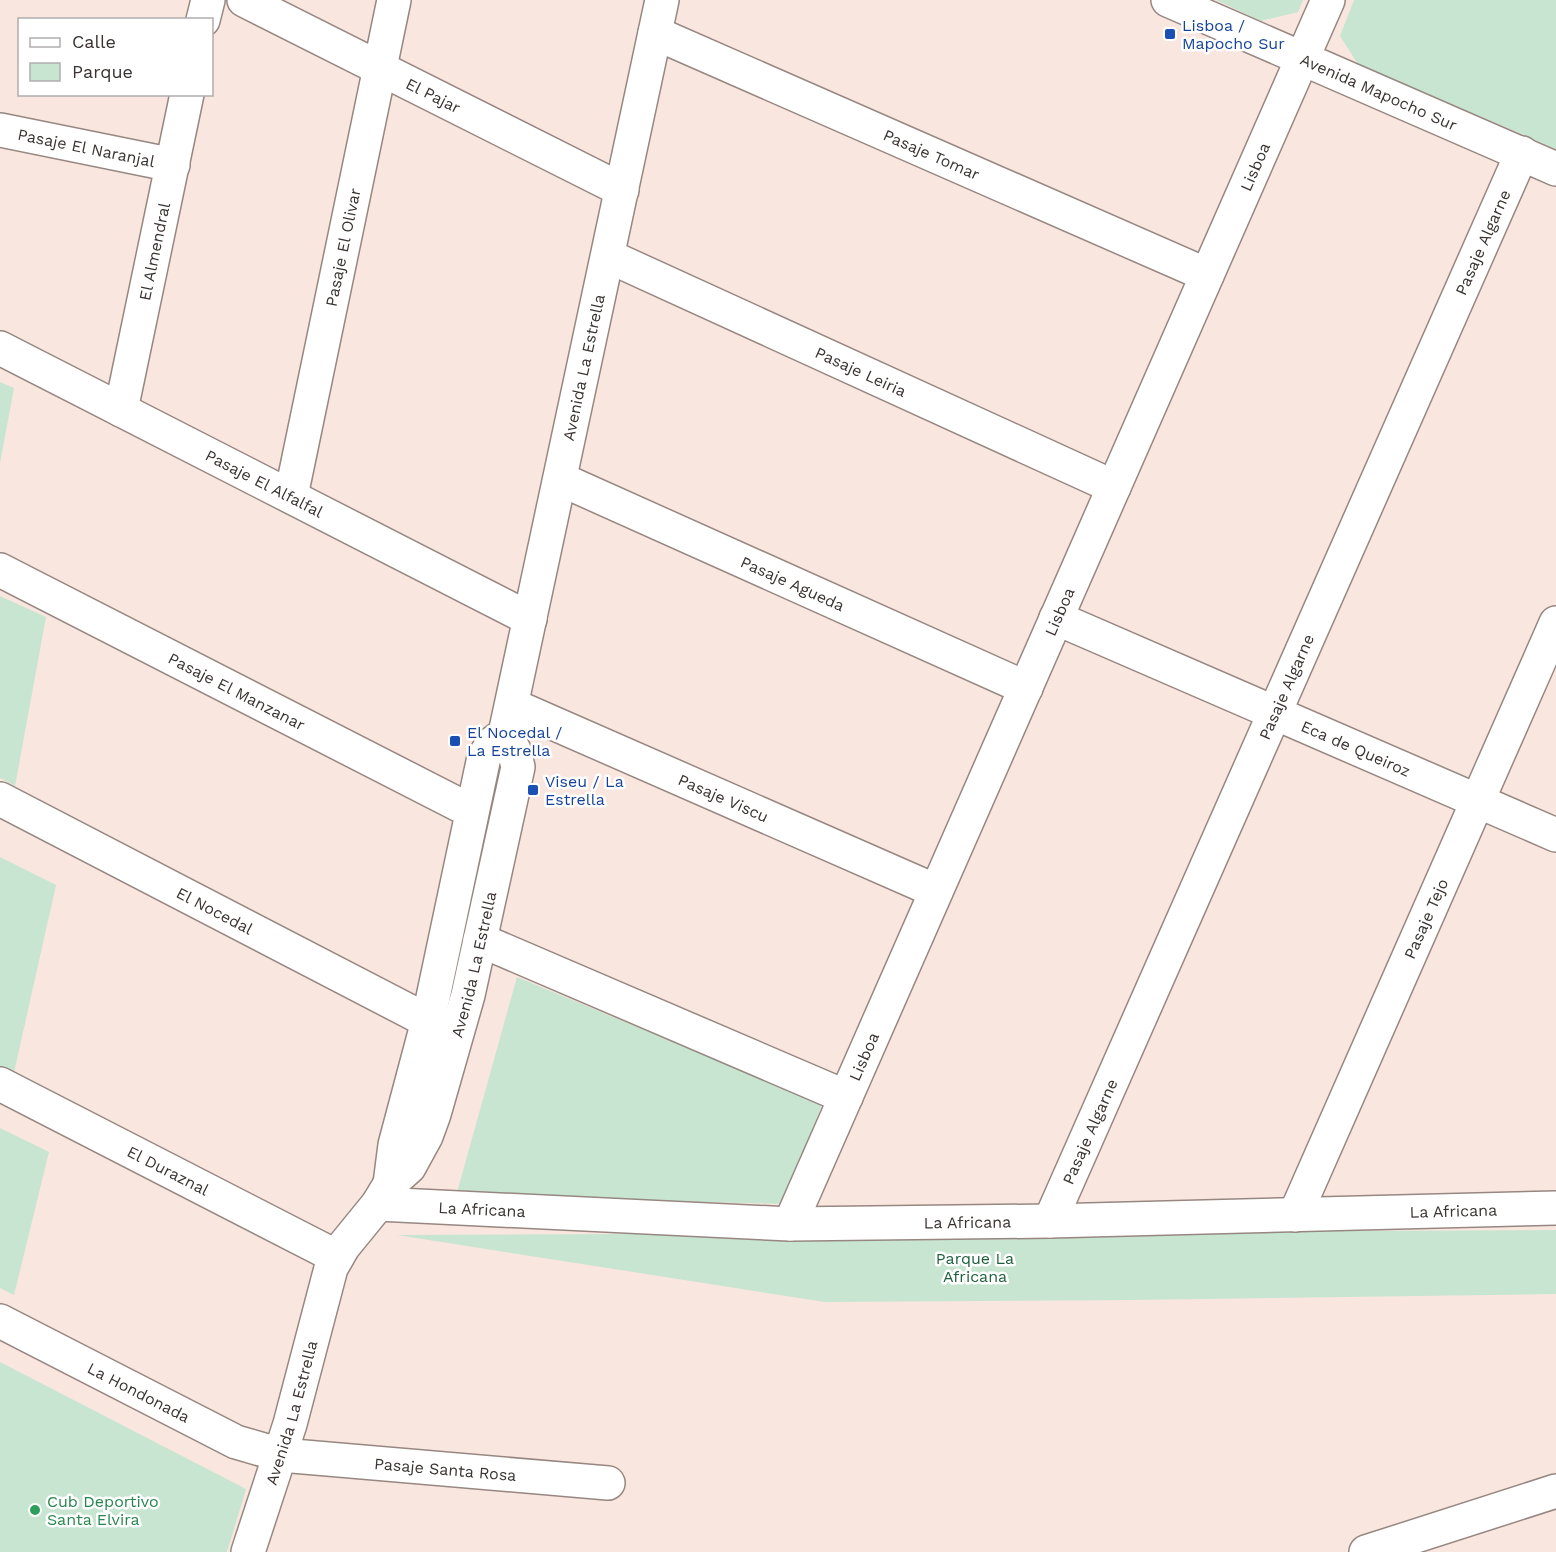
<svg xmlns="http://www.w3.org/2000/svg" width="1556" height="1552" font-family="'Work Sans',sans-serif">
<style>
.green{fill:#c7e5d1}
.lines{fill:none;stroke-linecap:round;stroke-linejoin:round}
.minor-casing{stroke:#978781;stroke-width:36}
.tertiary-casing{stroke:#978781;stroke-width:36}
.secondary-casing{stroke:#978781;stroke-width:36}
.minor{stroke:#fff;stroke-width:33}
.tertiary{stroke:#fff;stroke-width:33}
.secondary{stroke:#fff;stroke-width:33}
.transit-dot{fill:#1a4fb4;stroke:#fff;stroke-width:2}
.leisure-dot{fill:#2e9e5b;stroke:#fff;stroke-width:2}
.labels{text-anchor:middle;stroke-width:5;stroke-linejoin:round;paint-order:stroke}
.transit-label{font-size:16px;fill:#164399;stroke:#fff;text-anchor:start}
.street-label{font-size:16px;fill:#3a3331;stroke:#fff}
.park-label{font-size:16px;fill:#1e5e3c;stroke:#fff}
.leisure-label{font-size:16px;fill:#27864d;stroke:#fff;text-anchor:start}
</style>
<rect width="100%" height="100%" fill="#f8e6df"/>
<path class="green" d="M 1216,0 L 1303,0 L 1298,12 L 1261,21 Z
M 1354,0 L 1556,0 L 1556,149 L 1358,64 L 1340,36 Z
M 0,382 L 14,388 L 0,463 Z
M 0,596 L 46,617 L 15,786 L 0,778 Z
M 0,857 L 56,885 L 13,1077 L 0,1070 Z
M 517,977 L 822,1104 L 784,1204 L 456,1196 Z
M 0,1128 L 49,1152 L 14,1295 L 0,1288 Z
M 1556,1230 L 1556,1294 L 1130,1300 L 825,1302 L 397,1235 Z
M 0,1362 L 246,1489 L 227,1552 L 0,1552 Z"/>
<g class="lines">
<g class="minor-casing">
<g id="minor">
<path id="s1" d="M 244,0 L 622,190"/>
<path d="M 203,20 L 208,0"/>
<path id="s2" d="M 655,33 L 1207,275"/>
<path id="s3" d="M 0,130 L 173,165"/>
<path id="s4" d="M 608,256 L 1114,487"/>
<path id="s5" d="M 0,348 L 530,619"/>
<path id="s6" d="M 121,410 L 187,94"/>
<path id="s7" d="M 560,479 L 1026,688"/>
<path id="s8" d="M 291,496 L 394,0"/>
<path id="s9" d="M 0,570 L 471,811"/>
<path id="s10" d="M 1056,618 L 1556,835"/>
<path id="s11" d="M 512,705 L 936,891"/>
<path id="s12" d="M 0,799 L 428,1021"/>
<path d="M 480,940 L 846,1097"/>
<path id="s13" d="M 0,1084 L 337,1257"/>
<path id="s14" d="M 378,1204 L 790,1224 L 1050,1221 L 1556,1208"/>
<path id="s15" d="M 1295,1215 L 1556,623"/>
<path id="s16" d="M 1050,1221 L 1522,153"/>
<path id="s17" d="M 790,1224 L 1328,0"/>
<path id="s18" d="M 0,1321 L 236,1442 L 281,1455 L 608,1483"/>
</g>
</g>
<g class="tertiary-casing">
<path id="tertiary" d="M 1366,1552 L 1556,1491"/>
</g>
<g class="secondary-casing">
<g id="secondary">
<path id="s19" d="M 1168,0 L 1556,169"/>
<path id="s20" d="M 390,1184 L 395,1145 L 428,1021 L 484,757 L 493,743 L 505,734 L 662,0"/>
<path id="s21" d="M 248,1552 L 290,1424 L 331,1268 L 343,1247 L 378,1204 L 390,1184 L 409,1167 L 426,1136 L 434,1114 L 468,995 L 518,767 L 514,750 L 505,734"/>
</g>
</g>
<use href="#minor" class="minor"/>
<use href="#tertiary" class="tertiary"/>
<use href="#secondary" class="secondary"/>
</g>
<g class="transit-dot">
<rect x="1164" y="28" width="12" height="12" rx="3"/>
<rect x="449" y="735" width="12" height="12" rx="3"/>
<rect x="527" y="784" width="12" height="12" rx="3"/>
</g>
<circle class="leisure-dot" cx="35" cy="1510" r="6"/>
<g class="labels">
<g class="transit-label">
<text x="1182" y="31">Lisboa /<tspan x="1182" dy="18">Mapocho Sur</tspan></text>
<text x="467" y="738">El Nocedal /<tspan x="467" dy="18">La Estrella</tspan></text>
<text x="545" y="787">Viseu / La<tspan x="545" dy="18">Estrella</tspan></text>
</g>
<g class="street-label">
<text dy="6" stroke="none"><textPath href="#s19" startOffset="230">Avenida Mapocho Sur</textPath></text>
<text dy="6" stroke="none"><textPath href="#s1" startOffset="212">El Pajar</textPath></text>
<text dy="6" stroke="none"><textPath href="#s3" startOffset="88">Pasaje El Naranjal</textPath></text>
<text dy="6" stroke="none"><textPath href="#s2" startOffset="302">Pasaje Tomar</textPath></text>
<text dy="6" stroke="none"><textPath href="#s17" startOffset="1155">Lisboa</textPath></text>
<text dy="6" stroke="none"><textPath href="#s16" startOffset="1070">Pasaje Algarne</textPath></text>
<text dy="6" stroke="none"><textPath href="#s8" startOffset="254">Pasaje El Olivar</textPath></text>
<text dy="6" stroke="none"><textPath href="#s6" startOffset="162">El Almendral</textPath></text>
<text dy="6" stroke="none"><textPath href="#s20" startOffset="844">Avenida La Estrella</textPath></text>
<text dy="6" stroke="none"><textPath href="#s4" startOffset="278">Pasaje Leiria</textPath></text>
<text dy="6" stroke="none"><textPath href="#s5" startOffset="297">Pasaje El Alfalfal</textPath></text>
<text dy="6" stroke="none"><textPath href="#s7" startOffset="255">Pasaje Agueda</textPath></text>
<text dy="6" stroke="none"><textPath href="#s17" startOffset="669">Lisboa</textPath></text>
<text dy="6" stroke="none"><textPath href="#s16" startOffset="584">Pasaje Algarne</textPath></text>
<text dy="6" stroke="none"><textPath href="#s9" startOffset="266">Pasaje El Manzanar</textPath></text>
<text dy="6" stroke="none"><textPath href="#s10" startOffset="327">Eca de Queiroz</textPath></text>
<text dy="6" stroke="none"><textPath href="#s11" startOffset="231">Pasaje Viscu</textPath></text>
<text dy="6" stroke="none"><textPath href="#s12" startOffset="242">El Nocedal</textPath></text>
<text dy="6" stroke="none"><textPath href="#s15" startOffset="324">Pasaje Tejo</textPath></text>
<text dy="6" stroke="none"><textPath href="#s21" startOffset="638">Avenida La Estrella</textPath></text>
<text dy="6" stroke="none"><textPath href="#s17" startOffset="183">Lisboa</textPath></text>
<text dy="6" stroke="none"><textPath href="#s16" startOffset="98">Pasaje Algarne</textPath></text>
<text dy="6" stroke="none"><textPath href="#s13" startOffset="189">El Duraznal</textPath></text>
<text dy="6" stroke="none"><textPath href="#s14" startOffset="104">La Africana</textPath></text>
<text dy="6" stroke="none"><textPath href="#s14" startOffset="1076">La Africana</textPath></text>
<text dy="6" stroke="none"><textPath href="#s14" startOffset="590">La Africana</textPath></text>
<text dy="6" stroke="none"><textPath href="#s18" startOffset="156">La Hondonada</textPath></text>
<text dy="6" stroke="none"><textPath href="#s21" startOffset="146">Avenida La Estrella</textPath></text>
<text dy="6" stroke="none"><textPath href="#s18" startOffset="477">Pasaje Santa Rosa</textPath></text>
</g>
<g class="park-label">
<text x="975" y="1264">Parque La<tspan x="975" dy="18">Africana</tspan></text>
</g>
<g class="leisure-label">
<text x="47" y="1507">Cub Deportivo<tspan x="47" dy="18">Santa Elvira</tspan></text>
</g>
</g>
<rect x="18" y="18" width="195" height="78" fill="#ffffff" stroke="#b0adad" stroke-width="1.5"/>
<rect x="30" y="38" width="30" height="9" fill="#ffffff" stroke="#b0adad" stroke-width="1.5"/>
<text x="72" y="48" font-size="18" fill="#3a3331">Calle</text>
<rect x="30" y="63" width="30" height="18" fill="#c7e5d1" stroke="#b0adad" stroke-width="1.5"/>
<text x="72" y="78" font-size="18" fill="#3a3331">Parque</text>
</svg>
